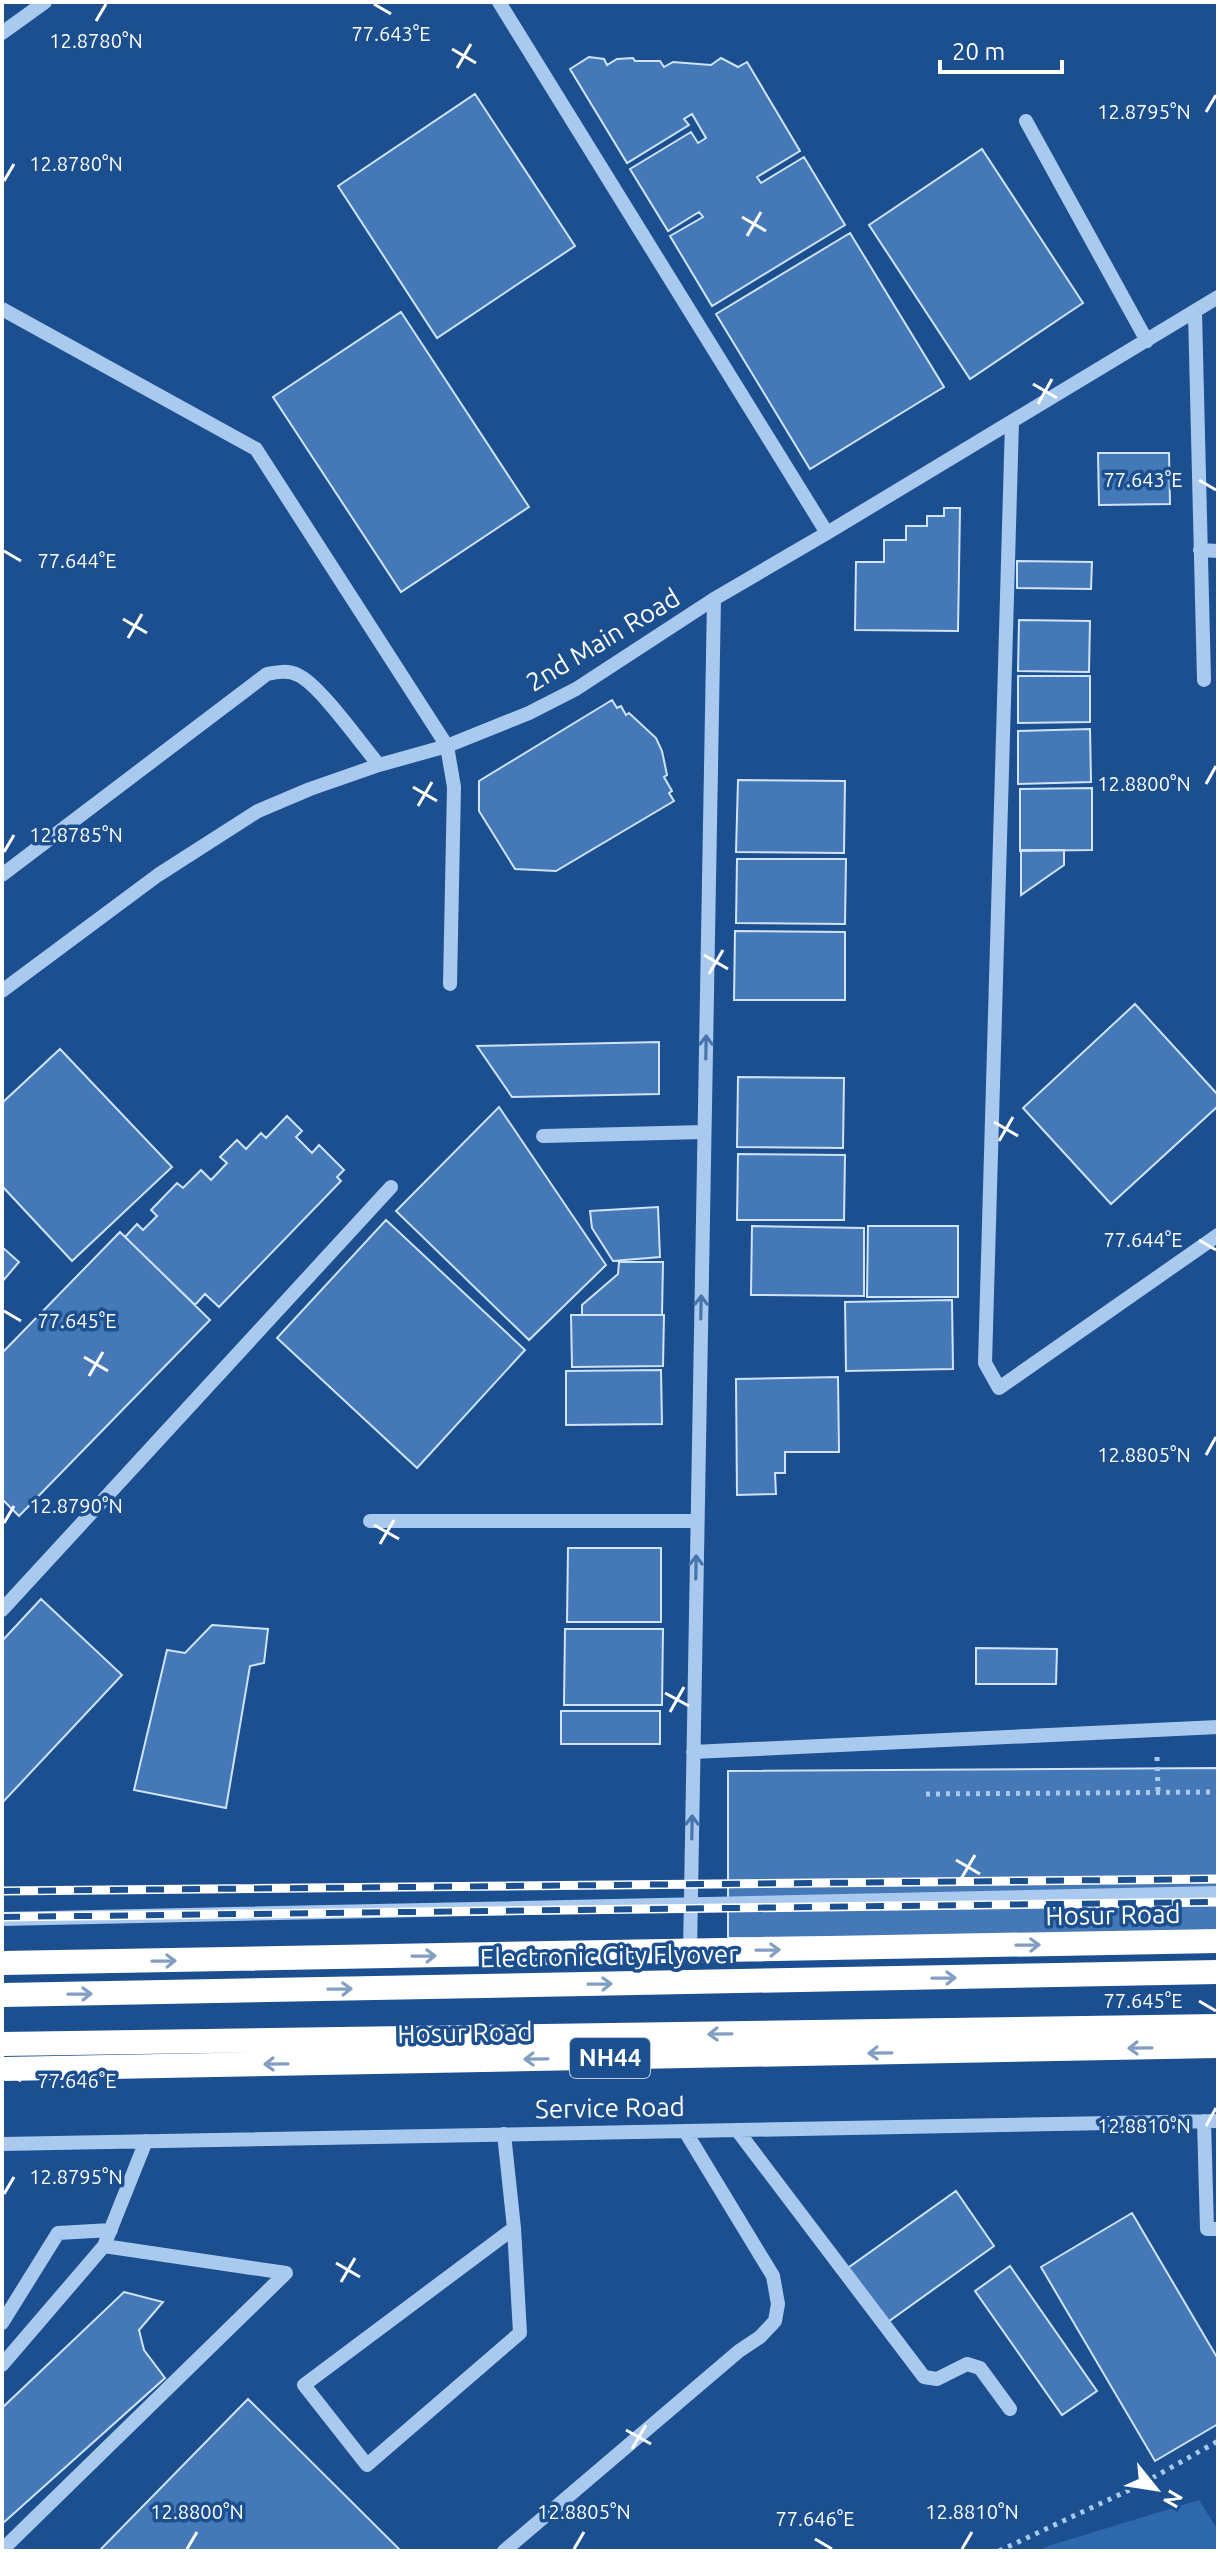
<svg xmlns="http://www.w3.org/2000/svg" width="1220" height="2553" font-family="Ubuntu,sans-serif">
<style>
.green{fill:#2e69ad}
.building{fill:#4478b7;stroke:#cfe3fa;stroke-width:2}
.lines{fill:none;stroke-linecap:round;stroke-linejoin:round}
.path{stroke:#a9c9ee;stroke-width:5;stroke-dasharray:4 6;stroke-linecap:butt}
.minor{stroke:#a9c9ee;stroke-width:14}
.highway{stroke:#fff;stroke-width:24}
.rail-casing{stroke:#fff;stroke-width:9}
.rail{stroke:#1b4f8f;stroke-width:6;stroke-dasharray:18;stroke-linecap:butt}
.oneway{stroke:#4674ac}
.oneway2{stroke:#829ec1}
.ticks{fill:none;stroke:#fff;stroke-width:3}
.labels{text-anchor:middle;stroke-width:7;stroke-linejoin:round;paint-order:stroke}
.shield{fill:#1b4f8f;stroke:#bbcadd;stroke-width:2}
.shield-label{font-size:24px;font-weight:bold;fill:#fff}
.street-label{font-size:26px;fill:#fff;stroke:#1b4f8f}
.ticks-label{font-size:20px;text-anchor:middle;fill:#fff;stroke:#1b4f8f;stroke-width:7;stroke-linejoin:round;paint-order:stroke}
</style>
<rect width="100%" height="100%" fill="#1b4f8f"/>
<path class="green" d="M 1199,2500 L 1218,2530 L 1218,2551 L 1040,2551 L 1045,2547 Z"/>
<path class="building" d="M 589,57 L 604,59 L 607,65 L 617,59 L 633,58 L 635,61 L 660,61 L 664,67 L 673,62 L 711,65 L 721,58 L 738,67 L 747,62 L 800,151 L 757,177 L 761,183 L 804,157 L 845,225 L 712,306 L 670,236 L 703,217 L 699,212 L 668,231 L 630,169 L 691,132 L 698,143 L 706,138 L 692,114 L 684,119 L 689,125 L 627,163 L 570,69 Z
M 475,94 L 575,246 L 437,338 L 338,186 Z
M 982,149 L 1083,303 L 970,379 L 869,225 Z
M 850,233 L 944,387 L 810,469 L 716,314 Z
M 401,312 L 529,507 L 401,592 L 273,397 Z
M 1098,453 L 1169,453 L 1170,504 L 1099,505 Z
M 944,508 L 960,508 L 958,631 L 855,630 L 856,562 L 884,562 L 884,540 L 906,540 L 906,526 L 927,526 L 927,516 L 944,516 Z
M 1017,561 L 1092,562 L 1091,589 L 1017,588 Z
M 1019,620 L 1090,621 L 1089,672 L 1018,671 Z
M 1018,676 L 1090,676 L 1090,722 L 1018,723 Z
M 612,700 L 617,708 L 621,706 L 626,715 L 629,713 L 656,738 L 662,751 L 667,775 L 664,777 L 672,791 L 669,793 L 674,801 L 556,871 L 515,869 L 479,811 L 479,781 Z
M 1090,729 L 1091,782 L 1018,784 L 1018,731 Z
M 738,780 L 845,781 L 844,853 L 736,852 Z
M 1092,788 L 1092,850 L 1020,851 L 1020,789 Z
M 1021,850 L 1064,850 L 1064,865 L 1021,895 Z
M 737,859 L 846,859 L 845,924 L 736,923 Z
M 735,931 L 845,932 L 845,1000 L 734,1000 Z
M 1135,1004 L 1218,1095 L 1218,1106 L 1111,1204 L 1023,1108 Z
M 659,1042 L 659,1094 L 512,1097 L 477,1046 Z
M 60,1049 L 172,1167 L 72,1261 L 2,1186 L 2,1103 Z
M 738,1077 L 844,1078 L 843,1148 L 737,1147 Z
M 499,1107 L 606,1265 L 529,1340 L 396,1211 Z
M 287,1116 L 302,1131 L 296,1137 L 312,1153 L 319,1145 L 344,1170 L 337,1177 L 341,1181 L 219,1307 L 205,1294 L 195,1305 L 125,1237 L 137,1224 L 143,1230 L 157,1216 L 151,1210 L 177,1183 L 183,1188 L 201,1170 L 211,1180 L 227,1163 L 220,1157 L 237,1140 L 246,1149 L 261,1133 L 266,1138 Z
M 738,1154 L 845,1155 L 844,1220 L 737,1220 Z
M 658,1207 L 660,1257 L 613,1261 L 592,1228 L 590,1211 Z
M 386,1220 L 525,1350 L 417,1468 L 277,1338 Z
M 752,1226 L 864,1228 L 864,1296 L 751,1295 Z
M 868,1226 L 958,1226 L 958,1297 L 867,1297 Z
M 120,1232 L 210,1320 L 19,1516 L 2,1499 L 2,1353 Z
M 2,1247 L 19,1262 L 2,1282 Z
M 619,1262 L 663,1262 L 662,1315 L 582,1315 L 582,1305 L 618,1274 Z
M 952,1300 L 953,1369 L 846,1371 L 845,1302 Z
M 571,1315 L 664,1315 L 663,1366 L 572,1367 Z
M 661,1370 L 662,1424 L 566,1425 L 566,1371 Z
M 838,1377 L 839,1452 L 785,1452 L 785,1473 L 775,1473 L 776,1494 L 737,1495 L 736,1379 Z
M 568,1548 L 661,1548 L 661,1622 L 567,1622 Z
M 41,1599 L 122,1675 L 2,1803 L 2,1641 Z
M 212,1625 L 268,1629 L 264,1663 L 250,1666 L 226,1808 L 134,1790 L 167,1650 L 185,1653 Z
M 565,1629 L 663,1629 L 662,1705 L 564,1705 Z
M 976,1648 L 1057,1649 L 1056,1684 L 976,1684 Z
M 561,1711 L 660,1711 L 660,1744 L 561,1744 Z
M 1218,1768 L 1218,1935 L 728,1938 L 728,1771 Z
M 956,2191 L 994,2246 L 885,2324 L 845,2270 Z
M 1132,2213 L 1218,2359 L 1218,2424 L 1155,2461 L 1041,2267 Z
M 1010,2266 L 1097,2391 L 1062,2415 L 975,2291 Z
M 124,2292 L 163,2302 L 139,2330 L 144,2350 L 165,2378 L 2,2524 L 2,2408 Z
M 248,2399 L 401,2551 L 99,2551 Z"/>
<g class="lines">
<path class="path" d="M 1157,1757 L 1158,1792
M 926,1794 L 1218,1792
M 999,2551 L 1140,2485 L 1218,2441"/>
<path class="minor" d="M 499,2 L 827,533
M 2,33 L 45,2
M 1026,121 L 1147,341
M 2,309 L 256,449 L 447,746 L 454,787 L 450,984
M 1195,312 L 1204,680
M 1012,422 L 985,1363 L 999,1388 L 1218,1235
M 1200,550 L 1218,551
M 2,875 L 267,674 C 277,672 288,670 298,675 C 320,685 361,744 379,765
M 2,991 L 158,875 L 258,811 L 310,789 L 379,765 L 447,746 L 529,713 L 576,689 L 714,599 L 827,533 L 1218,297
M 543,1136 L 704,1132
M 370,1521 L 697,1521
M 2,1610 L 391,1187
M 693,1752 L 1218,1727
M 2,1919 L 1218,1893
M 690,1951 L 714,599
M 1204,2121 L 1207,2229 L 1218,2229
M 737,2130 L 924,2377 L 937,2379 L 967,2364 L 980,2368 L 1010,2409
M 504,2134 L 514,2228 L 304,2385 L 367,2465 L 520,2333 L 514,2228
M 2,2144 L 1218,2121
M 2,2323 L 58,2233 L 111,2230
M 2,2365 L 104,2246 L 146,2141
M 2,2550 L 286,2273 L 104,2246
M 504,2551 L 739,2351 L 760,2337 L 775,2321 L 778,2304 L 773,2276 L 685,2131"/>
<path class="highway" d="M 2,1963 L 1218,1941
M 2,1995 L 1218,1972
M 2,2044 L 1218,2026
M 2,2069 L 1218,2046"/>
<g class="rail-casing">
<path id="rail" d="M 2,1891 L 1218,1879
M 2,1917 L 1218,1902"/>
</g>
<use href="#rail" class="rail"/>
</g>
<defs><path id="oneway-shaft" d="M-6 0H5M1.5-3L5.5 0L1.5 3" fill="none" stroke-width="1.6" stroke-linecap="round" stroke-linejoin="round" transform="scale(2)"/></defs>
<g class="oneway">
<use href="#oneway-shaft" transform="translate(706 1047) rotate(-89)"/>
<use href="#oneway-shaft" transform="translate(701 1307) rotate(-89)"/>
<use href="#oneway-shaft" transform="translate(696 1567) rotate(-89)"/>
<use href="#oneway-shaft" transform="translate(692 1827) rotate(-89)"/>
</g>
<g class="oneway2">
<use href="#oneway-shaft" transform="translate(1028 1945) rotate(-1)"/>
<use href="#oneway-shaft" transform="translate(768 1950) rotate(-1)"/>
<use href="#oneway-shaft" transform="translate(424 1956) rotate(-1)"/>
<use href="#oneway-shaft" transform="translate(164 1961) rotate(-1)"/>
<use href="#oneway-shaft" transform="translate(944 1978) rotate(-1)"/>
<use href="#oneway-shaft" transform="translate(600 1984) rotate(-1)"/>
<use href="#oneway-shaft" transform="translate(340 1989) rotate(-1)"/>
<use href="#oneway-shaft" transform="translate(80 1994) rotate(-1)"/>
<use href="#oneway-shaft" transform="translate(720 2034) rotate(179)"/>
<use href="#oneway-shaft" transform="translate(1140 2048) rotate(179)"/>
<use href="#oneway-shaft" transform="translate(880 2053) rotate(179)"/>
<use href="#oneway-shaft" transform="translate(536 2059) rotate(179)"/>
<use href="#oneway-shaft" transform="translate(276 2064) rotate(179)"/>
</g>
<path class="ticks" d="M 374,4 L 391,14M 96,21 L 106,4M 452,49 L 476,63M 457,68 L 471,44M 1206,112 L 1216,95M 4,181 L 14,164M 742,217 L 766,231M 747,236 L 761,212M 1033,384 L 1057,398M 1038,404 L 1052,379M 1199,480 L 1216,490M 4,551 L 21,561M 123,619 L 147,633M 128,638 L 142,614M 1206,784 L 1216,766M 413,787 L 437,801M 418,806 L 432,782M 4,852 L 14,835M 704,955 L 728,969M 709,974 L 723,950M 994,1122 L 1018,1136M 999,1141 L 1013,1117M 1199,1240 L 1216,1250M 4,1311 L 21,1321M 84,1357 L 108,1371M 89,1376 L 103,1352M 1206,1455 L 1216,1437M 4,1523 L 14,1506M 374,1525 L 399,1539M 380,1544 L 394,1520M 665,1693 L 689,1706M 670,1712 L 684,1687M 956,1860 L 980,1874M 961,1879 L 975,1855M 1199,2001 L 1216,2011M 4,2071 L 21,2081M 1206,2126 L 1216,2108M 4,2194 L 14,2177M 336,2263 L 360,2277M 341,2282 L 355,2258M 626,2430 L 651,2444M 632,2449 L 646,2425M 815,2539 L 832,2549M 187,2549 L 197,2532M 574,2549 L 584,2532M 962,2549 L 972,2532"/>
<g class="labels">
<rect class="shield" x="570" y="2038" width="80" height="40" rx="6"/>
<g class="shield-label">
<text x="610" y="2066">NH44</text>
</g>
<g class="street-label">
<text transform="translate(603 640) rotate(-31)" y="9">2nd Main Road</text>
<text transform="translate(1113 1915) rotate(-1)" y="9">Hosur Road</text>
<text transform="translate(609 1956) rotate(-1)" y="9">Electronic City Flyover</text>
<text transform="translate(465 2033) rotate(-1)" y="9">Hosur Road</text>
<text transform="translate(610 2108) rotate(-1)" y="9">Service Road</text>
</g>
</g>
<g class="ticks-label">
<text x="391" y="41">77.643°E</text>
<text x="96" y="48">12.8780°N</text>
<text x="1144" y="119">12.8795°N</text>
<text x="76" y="171">12.8780°N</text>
<text x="1143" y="487">77.643°E</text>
<text x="77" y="568">77.644°E</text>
<text x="1144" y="791">12.8800°N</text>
<text x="76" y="842">12.8785°N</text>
<text x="1143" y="1247">77.644°E</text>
<text x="77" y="1328">77.645°E</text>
<text x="1144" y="1462">12.8805°N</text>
<text x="76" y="1513">12.8790°N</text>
<text x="1143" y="2008">77.645°E</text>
<text x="77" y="2088">77.646°E</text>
<text x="1144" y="2133">12.8810°N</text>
<text x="76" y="2184">12.8795°N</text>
<text x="197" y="2519">12.8800°N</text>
<text x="584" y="2519">12.8805°N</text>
<text x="972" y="2519">12.8810°N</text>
<text x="815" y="2526">77.646°E</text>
</g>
<rect width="1220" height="2553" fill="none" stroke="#ffffff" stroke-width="8"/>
<g transform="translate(1156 2489) rotate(120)" stroke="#1b4f8f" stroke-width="6" paint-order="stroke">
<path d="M0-6L14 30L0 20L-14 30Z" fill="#ffffff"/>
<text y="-12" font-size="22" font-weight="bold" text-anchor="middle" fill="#ffffff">N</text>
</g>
<path d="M940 60v12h122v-12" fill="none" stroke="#ffffff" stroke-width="4"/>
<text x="952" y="60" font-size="24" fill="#ffffff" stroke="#1b4f8f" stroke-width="6" paint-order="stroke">20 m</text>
</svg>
